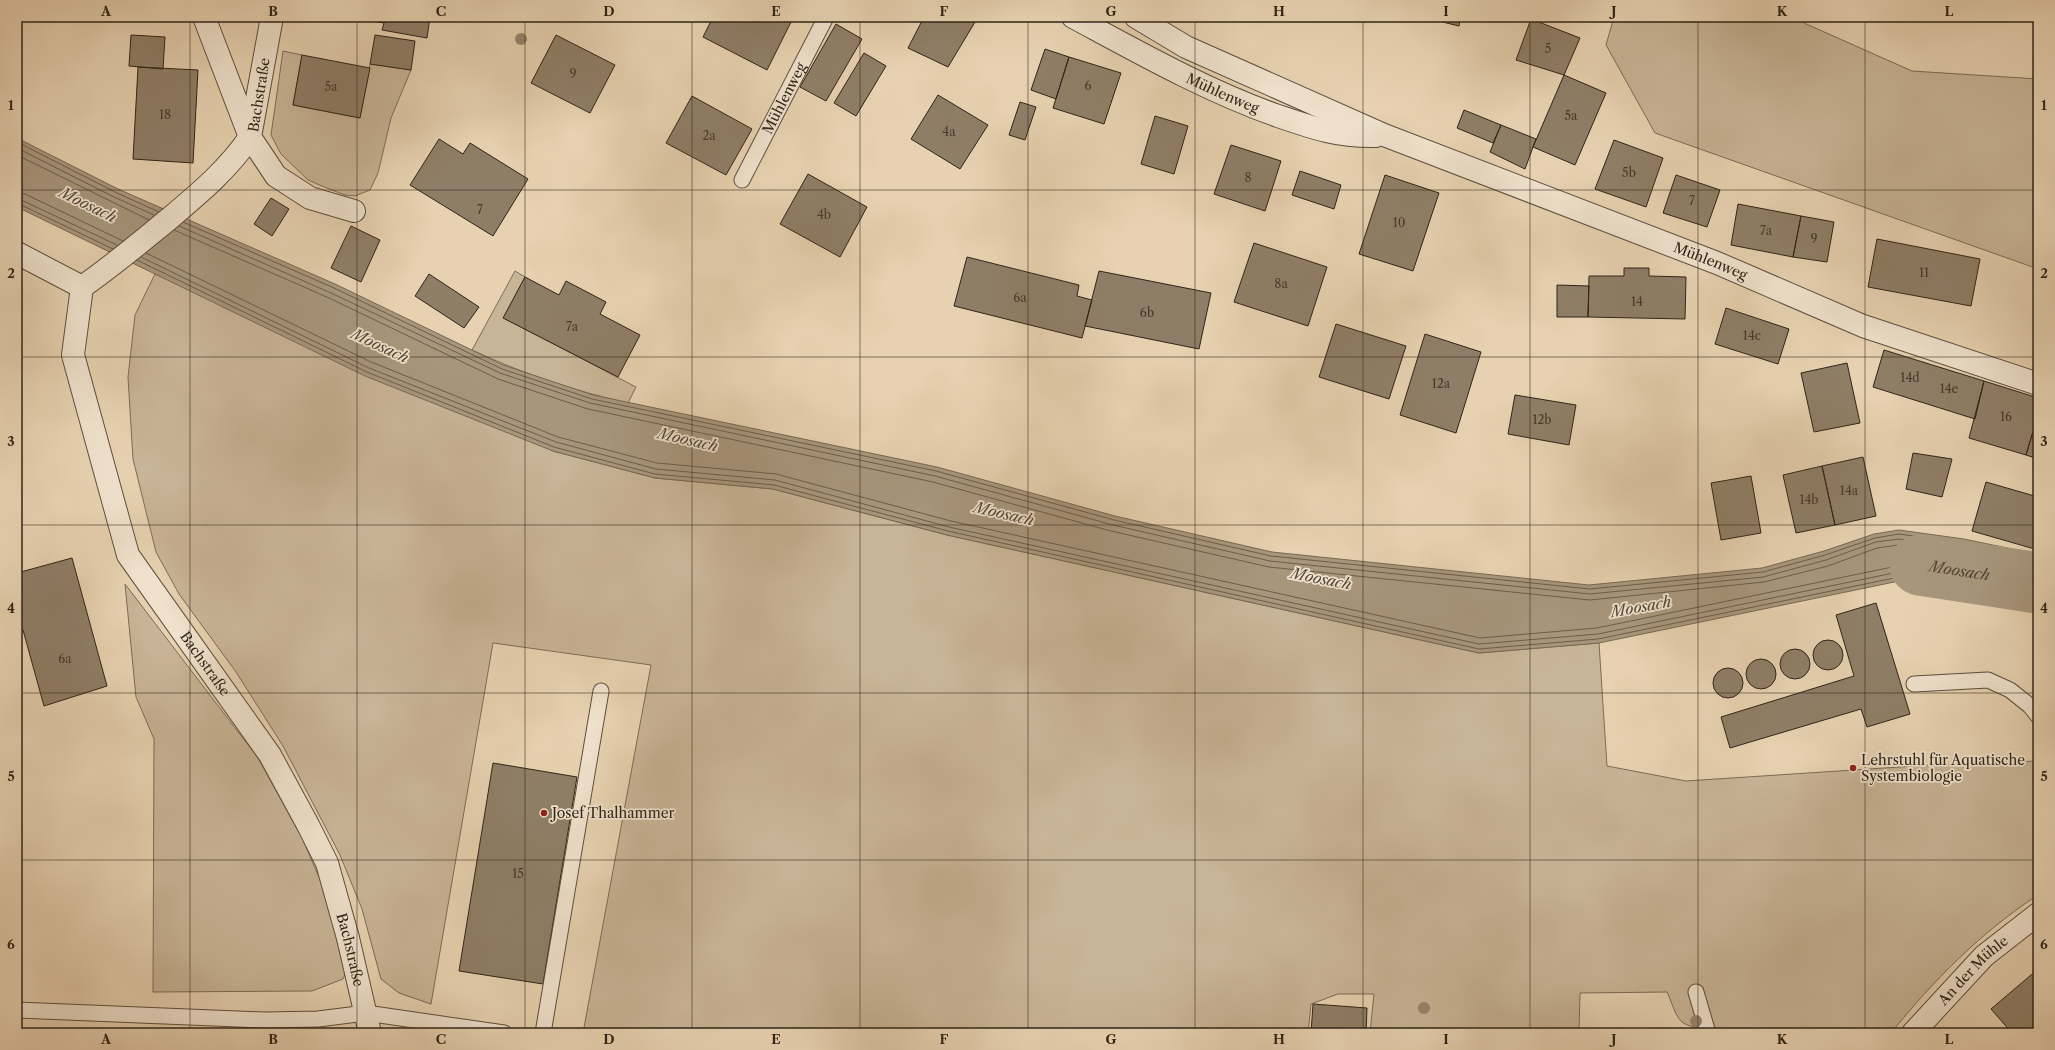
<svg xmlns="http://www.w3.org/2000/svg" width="2055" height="1050" font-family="'Libre Caslon Text',serif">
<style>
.green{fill:#c8b496;stroke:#7c6c57}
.water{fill:#a8967c;stroke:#786854}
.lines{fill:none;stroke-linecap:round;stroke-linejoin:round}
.shore{stroke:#6c5d4a;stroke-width:1}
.river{stroke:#a8967c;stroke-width:61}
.building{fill:#8f7e67;stroke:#2f2418}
.lane-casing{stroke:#5d4f3e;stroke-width:17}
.street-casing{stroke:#5d4f3e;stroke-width:24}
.lane{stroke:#efe1cc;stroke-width:15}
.street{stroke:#efe1cc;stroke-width:22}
.tree{fill:#97866e}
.grid{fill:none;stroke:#2f2418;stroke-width:1;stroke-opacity:0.55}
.poi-dot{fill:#8f2418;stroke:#efe1cc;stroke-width:1.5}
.labels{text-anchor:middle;stroke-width:3.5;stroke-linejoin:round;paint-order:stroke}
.number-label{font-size:12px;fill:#473a2c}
.street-label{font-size:14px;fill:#2f2418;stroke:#efe1cc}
.poi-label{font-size:14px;fill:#2f2418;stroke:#efe1cc;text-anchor:start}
.water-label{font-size:15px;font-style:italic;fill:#534636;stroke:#efe1cc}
.neatline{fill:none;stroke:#2f2418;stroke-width:1.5}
.grid-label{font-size:13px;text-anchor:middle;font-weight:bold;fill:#2f2418}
</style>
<rect width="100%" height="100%" fill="#e7d1b0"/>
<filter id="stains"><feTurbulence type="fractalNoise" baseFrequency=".005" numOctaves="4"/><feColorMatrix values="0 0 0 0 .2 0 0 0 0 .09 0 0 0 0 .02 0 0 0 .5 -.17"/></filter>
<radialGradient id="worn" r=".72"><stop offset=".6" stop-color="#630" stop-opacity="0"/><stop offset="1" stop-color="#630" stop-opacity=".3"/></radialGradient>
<path class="green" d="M 1614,17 L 1801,17 L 1804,23 L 1912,71 L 2038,79 L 2038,269 L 1655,133 L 1606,45 Z
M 283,51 L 302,55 L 293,105 L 360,118 L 370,64 L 411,70 L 391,118 L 378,173 L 370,190 L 355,196 L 345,195 L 324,187 L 308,180 L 281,154 L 271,135 Z
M 515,271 L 525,277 L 504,318 L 636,387 L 628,403 C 575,391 521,373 472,350 Z
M 155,274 L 553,451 L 655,478 L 773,489 L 947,535 L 1479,653 L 1599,643 L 1607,766 L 1686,781 L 1930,765 L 2038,761 L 2038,895 C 1981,932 1933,981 1891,1033 C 1856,1033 1702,1039 1682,1022 C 1675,1016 1671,1000 1667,992 L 1580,993 L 1579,1033 L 1370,1033 L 1374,994 L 1338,994 L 1311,1004 L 1308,1033 L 583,1033 L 651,665 L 493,643 L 431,1004 L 399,993 L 381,979 L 362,909 L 340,855 L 283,746 L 236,672 L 179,594 L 156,552 L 133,459 L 128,377 L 135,315 Z
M 125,584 L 258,758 L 302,838 L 322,884 L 346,972 L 343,979 L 312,991 L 153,992 L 154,739 L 136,697 Z"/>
<path class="water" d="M 17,138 L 118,189 L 335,284 L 503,365 L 593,395 L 937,467 L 1115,516 L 1272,552 L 1589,585 L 1762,568 L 1824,551 L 1874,534 L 1899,530 L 1964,539 L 2012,549 L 2002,589 L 1904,580 L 1599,643 L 1479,653 L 947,535 L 773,489 L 655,478 L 553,451 L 365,376 L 17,207 Z
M 2038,578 L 2038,599 L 2022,580 Z"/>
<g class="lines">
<path class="shore" d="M 17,142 L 117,193 L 159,212
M 17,148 L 114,197 L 154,215
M 17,155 L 149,220
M 17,192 L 25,194 L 123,241
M 17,198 L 117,245
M 17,203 L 113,249
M 146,253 L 371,362 L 558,437 L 657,463 L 776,474 L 951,521 L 1480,638 L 1597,628 L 1902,565 L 1989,573 L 1993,563 L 1992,560 L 1962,554 L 1899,545 L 1877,548 L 1828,566 L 1764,582 L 1590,600 L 1269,567 L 1111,531 L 933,482 L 588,409 L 498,379 L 329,298 L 174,230
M 141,257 L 369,368 L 556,442 L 656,469 L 775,480 L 949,527 L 1479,644 L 1598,634 L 1903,571 L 1994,579 L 2001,558 L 1999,556 L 1963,548 L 1899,539 L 1876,542 L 1826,560 L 1763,577 L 1590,594 L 1270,561 L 1113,525 L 935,476 L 590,403 L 500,373 L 331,293 L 179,226
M 137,260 L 367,372 L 554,447 L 655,474 L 774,485 L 948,531 L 1479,649 L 1598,639 L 1904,576 L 1998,585 L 2007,554 L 2005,552 L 1964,543 L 1899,534 L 1875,538 L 1825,555 L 1763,572 L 1590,589 L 1271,556 L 1114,520 L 936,471 L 592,399 L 502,369 L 334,288 L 183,222"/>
<path class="river" id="s1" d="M 1920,565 L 2038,583"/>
</g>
<path class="building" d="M 350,17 L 430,17 L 427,38 L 382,30 L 384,23 Z
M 713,17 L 785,17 L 792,20 L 767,70 L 703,37 Z
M 924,17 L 978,17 L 948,67 L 908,48 Z
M 1422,17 L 1461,17 L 1459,26 Z
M 1531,19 L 1580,38 L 1564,75 L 1516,60 Z
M 836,24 L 862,39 L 826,101 L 800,87 Z
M 131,35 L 165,37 L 163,69 L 129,66 Z
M 375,35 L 415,41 L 411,70 L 370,64 Z
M 556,35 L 615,65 L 590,113 L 531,83 Z
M 1045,49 L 1069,57 L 1056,99 L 1031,90 Z
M 864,53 L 886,66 L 856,116 L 834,103 Z
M 302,55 L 370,68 L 360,118 L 293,105 Z
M 1069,57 L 1121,73 L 1104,124 L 1053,108 Z
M 138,67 L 198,70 L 193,163 L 133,159 Z
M 1564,75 L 1606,93 L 1575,165 L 1533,147 Z
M 938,95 L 988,125 L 960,169 L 911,139 Z
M 692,96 L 752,129 L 726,175 L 666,143 Z
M 1020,102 L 1036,107 L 1025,140 L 1009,135 Z
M 1464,110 L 1501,125 L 1493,143 L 1457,128 Z
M 1155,116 L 1188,126 L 1174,174 L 1141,164 Z
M 1501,125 L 1536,139 L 1525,169 L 1490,152 Z
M 439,139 L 463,154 L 470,143 L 528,179 L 493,236 L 410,185 Z
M 1614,140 L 1663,158 L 1646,207 L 1595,189 Z
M 1231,145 L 1281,161 L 1265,211 L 1214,194 Z
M 1300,171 L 1341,185 L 1334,209 L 1292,195 Z
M 808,174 L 867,207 L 840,257 L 780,224 Z
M 1385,175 L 1439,193 L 1413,271 L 1359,254 Z
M 1676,175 L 1720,190 L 1707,227 L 1663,213 Z
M 271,198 L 289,209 L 272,236 L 254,224 Z
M 1738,204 L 1801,216 L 1793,257 L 1731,245 Z
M 1801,216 L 1834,222 L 1827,262 L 1793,257 Z
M 351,226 L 380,240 L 361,282 L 331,268 Z
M 1877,239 L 1980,259 L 1971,306 L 1868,287 Z
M 1254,243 L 1327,267 L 1308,326 L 1234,302 Z
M 967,257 L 1079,285 L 1077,296 L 1092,300 L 1082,338 L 954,306 Z
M 1624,268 L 1649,268 L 1649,276 L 1686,277 L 1685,319 L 1588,317 L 1589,276 L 1624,276 Z
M 1099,271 L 1211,293 L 1199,349 L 1085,326 Z
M 429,274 L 479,307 L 464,328 L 415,296 Z
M 525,277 L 559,295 L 566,281 L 606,302 L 600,314 L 640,335 L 618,377 L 503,318 Z
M 1557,285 L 1589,286 L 1588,317 L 1557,317 Z
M 1726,308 L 1789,329 L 1778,364 L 1715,344 Z
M 1336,324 L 1406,346 L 1389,399 L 1319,377 Z
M 1425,334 L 1481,352 L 1456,433 L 1400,415 Z
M 1884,350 L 1984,381 L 1975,419 L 1873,387 Z
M 1847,363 L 1860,423 L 1814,432 L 1801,373 Z
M 1984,381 L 2038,398 L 2038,415 L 2026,455 L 1969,438 Z
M 1515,395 L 1576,405 L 1569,445 L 1508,434 Z
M 2038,415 L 2038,459 L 2026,455 Z
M 1913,453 L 1952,459 L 1942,497 L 1906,489 Z
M 1863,457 L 1876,516 L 1835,525 L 1822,466 Z
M 1822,466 L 1835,525 L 1796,533 L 1783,475 Z
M 1751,476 L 1761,533 L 1721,540 L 1711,483 Z
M 1986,482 L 2038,497 L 2038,550 L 1972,531 Z
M 72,558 L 107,686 L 44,706 L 23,630 L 17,631 L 17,573 Z
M 1876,603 L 1910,714 L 1867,727 L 1861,709 L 1730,748 L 1721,717 L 1854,676 L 1836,615 Z
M1813 655a15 15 0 1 1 30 0a15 15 0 1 1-30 0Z
M1780 664a15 15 0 1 1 30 0a15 15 0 1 1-30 0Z
M1746 674a15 15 0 1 1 30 0a15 15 0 1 1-30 0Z
M1713 683a15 15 0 1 1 30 0a15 15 0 1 1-30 0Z
M 493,763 L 577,777 L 543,984 L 459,971 Z
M 2038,969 L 2038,1033 L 2012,1033 L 1991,1009 Z
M 1313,1004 L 1367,1008 L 1366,1033 L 1311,1033 Z"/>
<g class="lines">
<g class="lane-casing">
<g id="lane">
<path id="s2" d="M 742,180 L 826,17"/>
<path d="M 1914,684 L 1988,680 L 2010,690 L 2030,706 L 2038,716"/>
<path d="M 1696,992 L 1708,1033"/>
<path d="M 17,1010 L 265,1020 L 318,1019 L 366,1013 L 504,1033"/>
<path d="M 543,1033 L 601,691"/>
</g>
</g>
<g class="street-casing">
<g id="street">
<path id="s3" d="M 204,17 L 250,137 C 227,171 196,196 164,223 C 137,245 111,267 82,287 L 73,355 L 128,555 L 270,755 L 308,825 L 327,863 L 348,938 L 370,1033"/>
<path d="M 272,17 L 250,137 L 276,176 L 310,198 L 354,211"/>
<path id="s4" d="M 1073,17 C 1140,53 1207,91 1278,116 C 1313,128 1339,137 1376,136"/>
<path id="s5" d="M 1136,17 L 1186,47 L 1384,135 L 1717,263 L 1863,326 L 2038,384"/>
<path d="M 17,253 L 82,287"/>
<path id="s6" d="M 1913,1033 L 1984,956 L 2038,914"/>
</g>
</g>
<use href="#lane" class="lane"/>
<use href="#street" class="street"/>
</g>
<g class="tree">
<circle cx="521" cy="39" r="6"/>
<circle cx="1424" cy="1008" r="6"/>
<circle cx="1696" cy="1021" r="6"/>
</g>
<path class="grid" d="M 190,17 L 190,1033M 357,17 L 357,1033M 525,17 L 525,1033M 692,17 L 692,1033M 860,17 L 860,1033M 1028,17 L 1028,1033M 1195,17 L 1195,1033M 1363,17 L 1363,1033M 1530,17 L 1530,1033M 1698,17 L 1698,1033M 1865,17 L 1865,1033M 17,190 L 2038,190M 17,357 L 2038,357M 17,525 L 2038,525M 17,693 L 2038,693M 17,860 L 2038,860"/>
<g class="poi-dot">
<circle cx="1853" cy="768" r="4"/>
<circle cx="544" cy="813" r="4"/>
</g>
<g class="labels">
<g class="number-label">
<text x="1548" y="53">5</text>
<text x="573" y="78">9</text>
<text x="1088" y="90">6</text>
<text x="331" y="91">5a</text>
<text x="165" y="119">18</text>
<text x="1571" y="120">5a</text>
<text x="949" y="136">4a</text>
<text x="709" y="140">2a</text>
<text x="1629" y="177">5b</text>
<text x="1248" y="182">8</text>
<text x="1692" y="205">7</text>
<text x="480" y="214">7</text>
<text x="824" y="219">4b</text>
<text x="1399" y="227">10</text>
<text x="1766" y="235">7a</text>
<text x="1814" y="243">9</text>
<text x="1924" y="277">11</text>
<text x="1281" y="288">8a</text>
<text x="1020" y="302">6a</text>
<text x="1637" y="306">14</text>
<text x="1147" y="317">6b</text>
<text x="572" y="331">7a</text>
<text x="1752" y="340">14c</text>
<text x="1910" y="382">14d</text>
<text x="1441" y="388">12a</text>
<text x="1949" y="393">14e</text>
<text x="2006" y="421">16</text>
<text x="1542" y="424">12b</text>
<text x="1849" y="495">14a</text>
<text x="1809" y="504">14b</text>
<text x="65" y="663">6a</text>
<text x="518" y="878">15</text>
</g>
<g class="street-label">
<text dy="5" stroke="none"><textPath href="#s4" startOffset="168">Mühlenweg</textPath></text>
<text transform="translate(259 95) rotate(-81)" y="5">Bachstraße</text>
<text dy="5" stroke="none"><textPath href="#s2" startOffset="92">Mühlenweg</textPath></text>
<text dy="5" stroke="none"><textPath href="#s5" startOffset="625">Mühlenweg</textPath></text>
<text dy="5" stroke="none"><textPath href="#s3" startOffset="764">Bachstraße</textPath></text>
<text dy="5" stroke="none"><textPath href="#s3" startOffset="1088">Bachstraße</textPath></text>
<text dy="5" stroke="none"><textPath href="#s6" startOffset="87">An der Mühle</textPath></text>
</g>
<g class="poi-label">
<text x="1861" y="765">Lehrstuhl für Aquatische<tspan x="1861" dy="16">Systembiologie</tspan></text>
<text x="552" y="818">Josef Thalhammer</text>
</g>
<g class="water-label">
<text transform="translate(88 205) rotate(26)" y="5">Moosach</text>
<text transform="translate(380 346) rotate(25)" y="5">Moosach</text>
<text transform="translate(688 440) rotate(13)" y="5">Moosach</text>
<text transform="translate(1004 514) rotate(13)" y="5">Moosach</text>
<text dy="5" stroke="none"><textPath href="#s1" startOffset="40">Moosach</textPath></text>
<text transform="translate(1321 579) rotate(11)" y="5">Moosach</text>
<text transform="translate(1641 607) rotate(-10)" y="5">Moosach</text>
</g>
</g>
<rect width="2055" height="1050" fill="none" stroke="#e7d1b0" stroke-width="44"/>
<rect x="22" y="22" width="2011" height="1006" class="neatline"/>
<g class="grid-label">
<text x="106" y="16">A</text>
<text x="273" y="16">B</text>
<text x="441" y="16">C</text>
<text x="609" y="16">D</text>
<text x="776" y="16">E</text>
<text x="944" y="16">F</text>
<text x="1111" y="16">G</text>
<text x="1279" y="16">H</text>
<text x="1446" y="16">I</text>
<text x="1614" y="16">J</text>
<text x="1782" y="16">K</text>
<text x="1949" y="16">L</text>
<text x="11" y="110">1</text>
<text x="2044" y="110">1</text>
<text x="11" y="278">2</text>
<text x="2044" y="278">2</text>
<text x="11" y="446">3</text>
<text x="2044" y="446">3</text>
<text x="11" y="613">4</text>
<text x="2044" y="613">4</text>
<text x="11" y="781">5</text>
<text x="2044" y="781">5</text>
<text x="11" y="949">6</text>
<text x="2044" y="949">6</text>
<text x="106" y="1044">A</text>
<text x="273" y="1044">B</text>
<text x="441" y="1044">C</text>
<text x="609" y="1044">D</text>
<text x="776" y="1044">E</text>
<text x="944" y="1044">F</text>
<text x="1111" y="1044">G</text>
<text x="1279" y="1044">H</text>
<text x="1446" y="1044">I</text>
<text x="1614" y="1044">J</text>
<text x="1782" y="1044">K</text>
<text x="1949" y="1044">L</text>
</g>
<rect width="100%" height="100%" filter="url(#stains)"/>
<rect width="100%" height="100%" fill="url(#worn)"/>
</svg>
